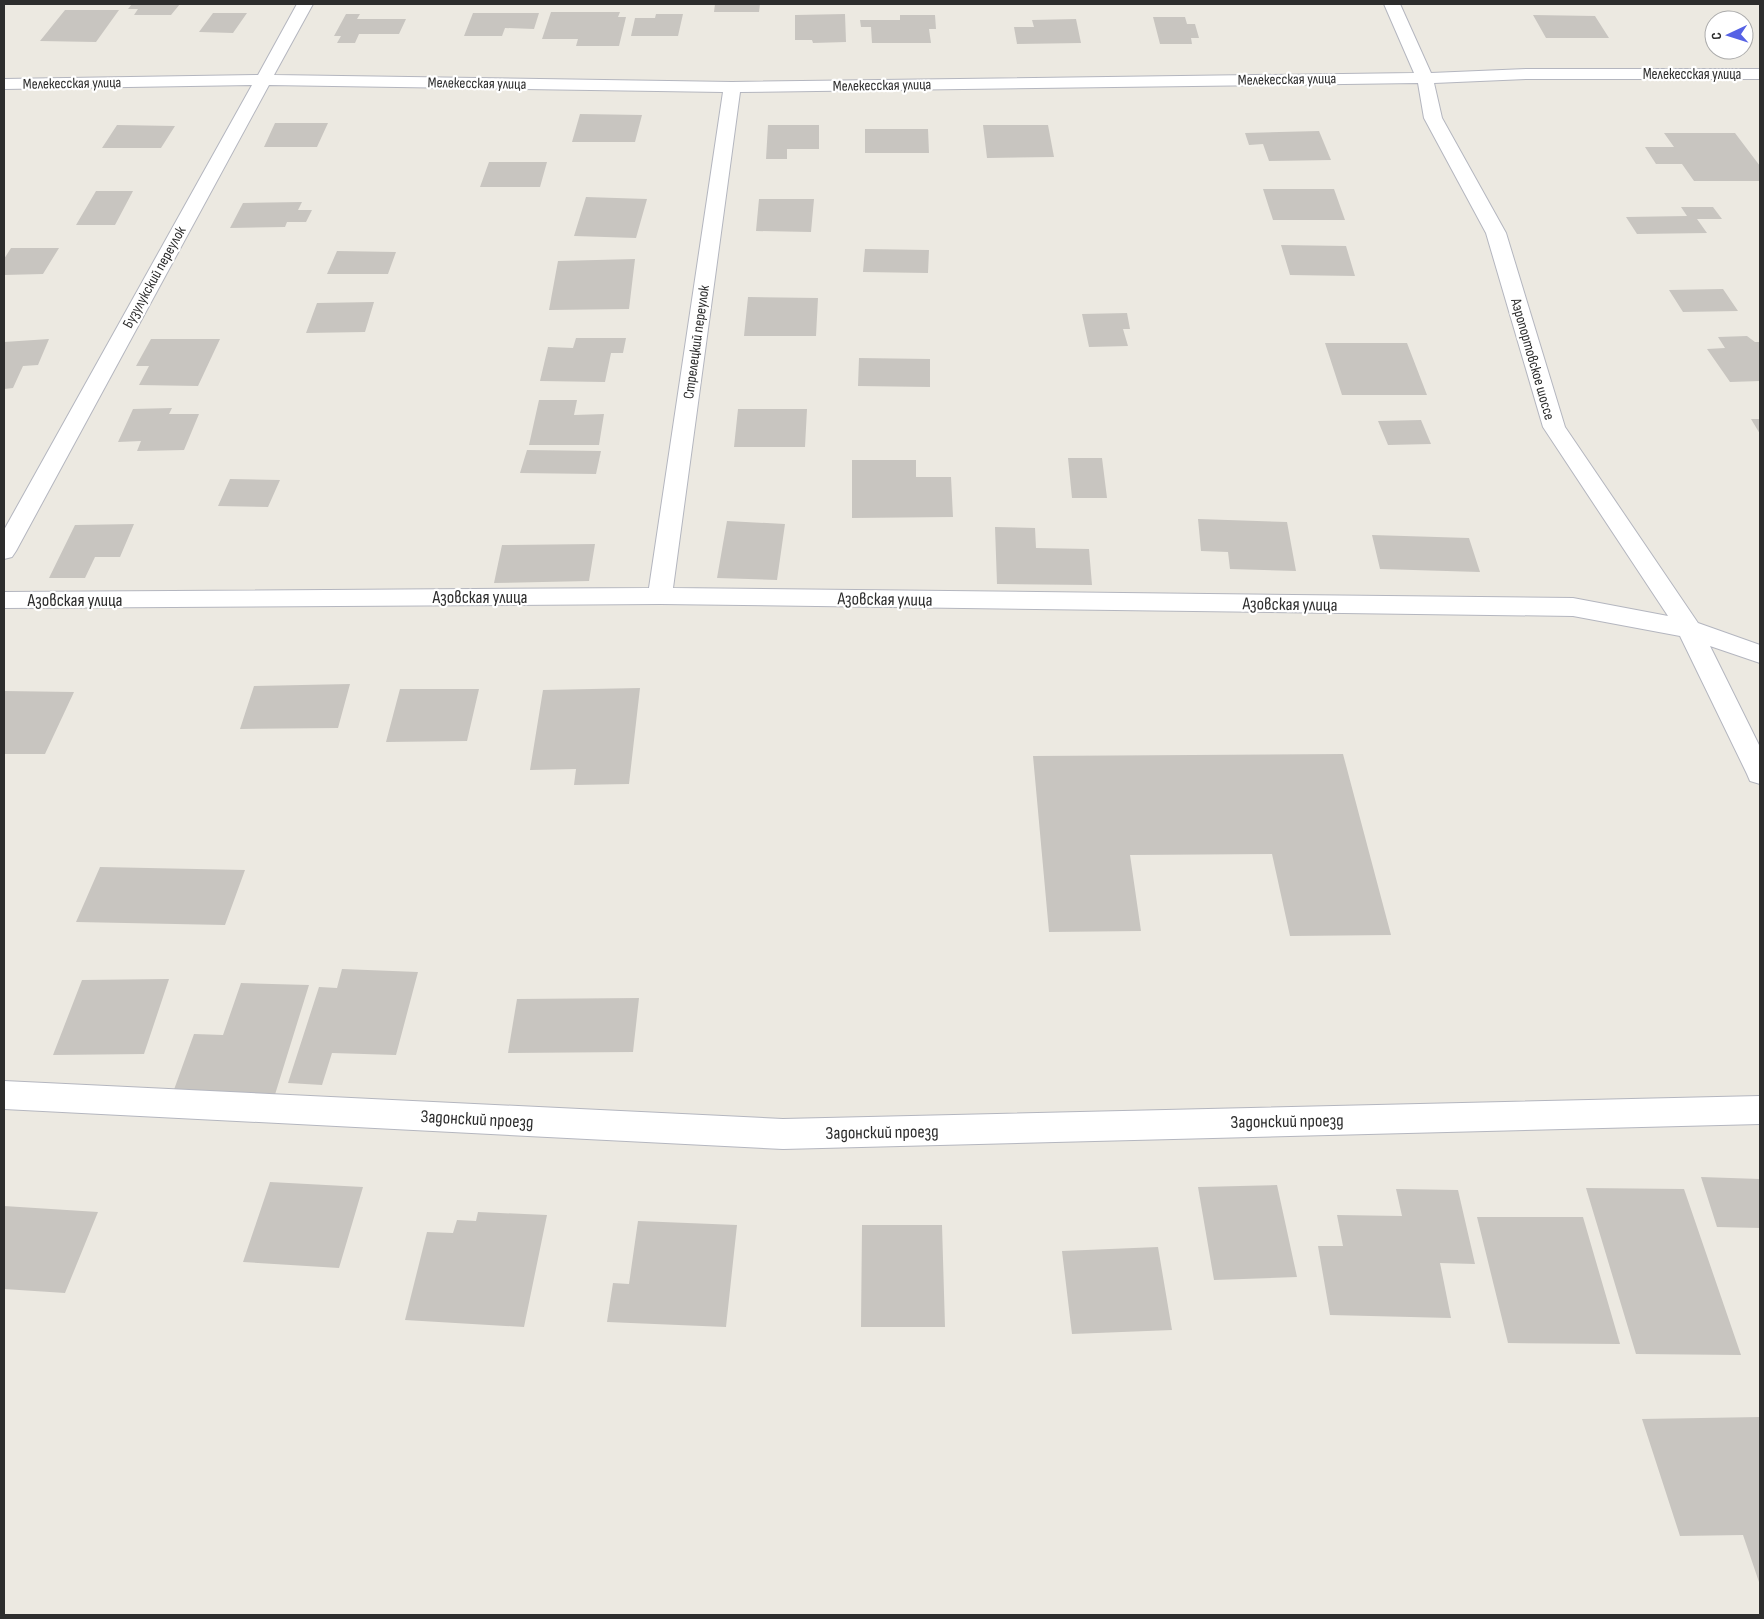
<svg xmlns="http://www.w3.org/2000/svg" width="1764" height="1619" font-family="'Sofia Sans Condensed',sans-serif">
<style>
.building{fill:#c8c5c0}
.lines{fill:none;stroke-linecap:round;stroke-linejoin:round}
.street-casing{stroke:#b4b6bf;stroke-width:2}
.street{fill:#fff;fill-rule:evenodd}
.labels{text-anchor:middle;stroke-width:4.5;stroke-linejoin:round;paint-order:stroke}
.far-street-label{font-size:15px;fill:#2d2d2d;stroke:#fff}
.street-label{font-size:18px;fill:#2d2d2d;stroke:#fff}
</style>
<rect width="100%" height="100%" fill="#ece9e1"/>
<path class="building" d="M 132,4 L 180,4 L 171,15 L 134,15 L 138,9 L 128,9 Z
M 715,4 L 760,4 L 759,12 L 714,12 Z
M 65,10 L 119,10 L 96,42 L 40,41 Z
M 551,12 L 620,12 L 618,17 L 626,17 L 619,46 L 576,46 L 578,39 L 542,39 Z
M 213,13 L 247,13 L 233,33 L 199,32 Z
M 473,13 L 539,13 L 534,29 L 505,28 L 502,36 L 464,36 Z
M 346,14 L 360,14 L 357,19 L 406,19 L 399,34 L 359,34 L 355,43 L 337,43 L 341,36 L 334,36 Z
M 656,14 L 683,14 L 678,36 L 631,36 L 635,18 L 655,18 Z
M 845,14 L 846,42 L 813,43 L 812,40 L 795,40 L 795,15 Z
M 900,15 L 935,15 L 936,29 L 929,29 L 931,43 L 872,43 L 871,27 L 861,27 L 860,20 L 900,20 Z
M 1533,15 L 1595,16 L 1609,38 L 1546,38 Z
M 1153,17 L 1185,17 L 1187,24 L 1195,24 L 1199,38 L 1191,38 L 1192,44 L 1160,44 Z
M 1076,19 L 1081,43 L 1017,44 L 1014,27 L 1034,27 L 1032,20 Z
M 580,114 L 642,115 L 635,142 L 572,142 Z
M 275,123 L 328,123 L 317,147 L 264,147 Z
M 117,125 L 175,126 L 161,148 L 102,148 Z
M 768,125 L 819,125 L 819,149 L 787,149 L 787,159 L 766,159 Z
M 983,125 L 1048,125 L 1054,157 L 987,158 Z
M 865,129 L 928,129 L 929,153 L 865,153 Z
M 1319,131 L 1331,160 L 1269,161 L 1263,144 L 1249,145 L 1245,133 Z
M 1664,133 L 1735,133 L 1760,166 L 1760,181 L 1694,181 L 1682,164 L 1656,164 L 1645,147 L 1674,147 Z
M 489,162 L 547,162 L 540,187 L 480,187 Z
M 1263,189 L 1334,189 L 1345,220 L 1273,220 Z
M 96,191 L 133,191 L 115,225 L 76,225 Z
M 586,197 L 647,199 L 636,238 L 574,236 Z
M 759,199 L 814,199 L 811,232 L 756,231 Z
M 302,202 L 298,210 L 312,210 L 306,222 L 287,222 L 285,227 L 230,228 L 243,203 Z
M 1681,207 L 1713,207 L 1722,219 L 1697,219 L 1707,233 L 1637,234 L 1626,217 L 1687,216 Z
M 1281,245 L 1346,246 L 1355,276 L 1290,275 Z
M 11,248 L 59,248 L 43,274 L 4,275 L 4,259 Z
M 865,249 L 929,250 L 928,273 L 863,272 Z
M 337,251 L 396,252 L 388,274 L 327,274 Z
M 635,259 L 629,309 L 549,310 L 558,261 Z
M 1723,289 L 1738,311 L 1683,312 L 1669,290 Z
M 748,297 L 818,298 L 816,336 L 744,336 Z
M 374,302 L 365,332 L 306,333 L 317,303 Z
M 1127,313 L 1130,329 L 1123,329 L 1128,346 L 1089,347 L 1082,314 Z
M 1747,336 L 1755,342 L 1760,342 L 1760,381 L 1730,382 L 1707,349 L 1725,348 L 1718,337 Z
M 576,338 L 626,338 L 623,353 L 611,353 L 605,382 L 540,381 L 548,347 L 573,348 Z
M 49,339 L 38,365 L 23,366 L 13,388 L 4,389 L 4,342 Z
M 151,339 L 220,339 L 198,386 L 139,385 L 149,366 L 136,366 Z
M 1325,343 L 1407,343 L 1427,395 L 1342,395 Z
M 859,358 L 930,359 L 930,387 L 858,386 Z
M 539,400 L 577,400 L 574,415 L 604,414 L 599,445 L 529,445 Z
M 172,408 L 169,414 L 199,414 L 184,450 L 137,451 L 141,441 L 118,442 L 133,409 Z
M 738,409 L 807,409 L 805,447 L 734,447 Z
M 1751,419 L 1760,419 L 1760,434 Z
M 1421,420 L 1431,444 L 1388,445 L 1378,421 Z
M 527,450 L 601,451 L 596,474 L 520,473 Z
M 1068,458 L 1102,458 L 1107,498 L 1072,498 Z
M 852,460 L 916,460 L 916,477 L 951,477 L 953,517 L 852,518 Z
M 230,479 L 280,480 L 268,507 L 218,506 Z
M 1198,519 L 1287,522 L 1296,571 L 1230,569 L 1228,552 L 1201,551 Z
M 727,521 L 785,524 L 777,580 L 717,578 Z
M 134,524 L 120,557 L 95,557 L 85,578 L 49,578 L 75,525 Z
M 995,527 L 1035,528 L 1036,548 L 1089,549 L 1092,585 L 997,584 Z
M 1372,535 L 1469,538 L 1480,572 L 1380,569 Z
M 595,544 L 589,581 L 494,583 L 502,545 Z
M 350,684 L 338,728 L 240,729 L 254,686 Z
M 640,688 L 629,784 L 574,785 L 576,769 L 530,770 L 543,690 Z
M 400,689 L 479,689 L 467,741 L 386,742 Z
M 4,691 L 74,692 L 45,754 L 4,754 Z
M 1343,754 L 1391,935 L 1290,936 L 1272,854 L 1130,855 L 1141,931 L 1049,932 L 1033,756 Z
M 100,867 L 245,870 L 225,925 L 76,922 Z
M 342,969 L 418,972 L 396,1055 L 332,1053 L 322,1085 L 288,1083 L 319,987 L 337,988 Z
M 169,979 L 144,1054 L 53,1055 L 82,980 Z
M 241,983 L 309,985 L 273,1101 L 171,1098 L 194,1034 L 223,1035 Z
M 639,998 L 633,1052 L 508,1053 L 517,999 Z
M 1701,1177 L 1760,1179 L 1760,1228 L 1717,1227 Z
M 270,1182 L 363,1187 L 339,1268 L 243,1262 Z
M 1277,1185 L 1297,1277 L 1214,1280 L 1198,1187 Z
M 1586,1188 L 1684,1189 L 1741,1355 L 1636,1354 Z
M 1396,1189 L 1458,1190 L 1475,1264 L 1440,1263 L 1451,1318 L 1330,1315 L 1318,1246 L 1343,1246 L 1337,1215 L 1402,1216 Z
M 4,1206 L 98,1212 L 65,1293 L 4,1289 Z
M 478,1212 L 547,1215 L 524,1327 L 405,1320 L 427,1232 L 453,1233 L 457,1220 L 476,1221 Z
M 1477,1217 L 1583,1217 L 1620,1344 L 1508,1343 Z
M 638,1221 L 737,1225 L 726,1327 L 607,1322 L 613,1283 L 629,1284 Z
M 862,1225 L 942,1225 L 945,1327 L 861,1327 Z
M 1158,1247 L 1172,1330 L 1072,1334 L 1062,1251 Z
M 1760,1417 L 1760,1585 L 1743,1535 L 1680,1536 L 1642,1419 Z"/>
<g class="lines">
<g class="street-casing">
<path id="street" d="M 297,4 L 313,4 L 274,75 L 732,82 L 1414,73 L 1384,4 L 1400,4 L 1431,73 L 1526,69 L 1760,69 L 1760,79 L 1526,79 L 1434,83 L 1442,118 L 1506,233 L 1565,427 L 1698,623 L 1760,645 L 1760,663 L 1710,646 L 1760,747 L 1760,784 L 1750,781 L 1747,774 L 1680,636 L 1573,616 L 660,604 L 4,608 L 4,592 L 649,588 L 723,92 L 269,85 L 16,551 L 12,557 L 4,559 L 4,530 L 252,85 L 4,89 L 4,79 L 258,75 ZM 1418,83 L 1424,118 L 1486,233 L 1543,427 L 1668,616 L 1573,598 L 673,588 L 740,92 Z
M 4,1081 L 783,1119 L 1760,1096 L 1760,1124 L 783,1149 L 4,1109 Z"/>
</g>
<use href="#street" class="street"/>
</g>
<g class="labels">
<g class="far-street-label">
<text x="1692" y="79">Мелекесская улица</text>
<text transform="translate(1287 79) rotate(-1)" y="5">Мелекесская улица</text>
<text transform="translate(72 83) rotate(-1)" y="5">Мелекесская улица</text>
<text transform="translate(477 83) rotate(1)" y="5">Мелекесская улица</text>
<text transform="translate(882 85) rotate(-1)" y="5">Мелекесская улица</text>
<text transform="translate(154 277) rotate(-61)" y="5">Бузулукский переулок</text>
<text transform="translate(696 342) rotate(-82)" y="5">Стрелецкий переулок</text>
<text transform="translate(1533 359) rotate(74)" y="5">Аэропортовское шоссе</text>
</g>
<g class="street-label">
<text x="480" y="603">Азовская улица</text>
<text transform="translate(885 599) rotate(1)" y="6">Азовская улица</text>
<text x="75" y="606">Азовская улица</text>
<text transform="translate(1290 604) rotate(1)" y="6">Азовская улица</text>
<text transform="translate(477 1119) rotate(3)" y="6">Задонский проезд</text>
<text transform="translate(1287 1121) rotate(-1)" y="6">Задонский проезд</text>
<text transform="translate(882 1132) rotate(-1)" y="6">Задонский проезд</text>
</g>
</g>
<rect width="1764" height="1619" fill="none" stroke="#2d2d2d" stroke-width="10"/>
<g transform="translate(1729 35) rotate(266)"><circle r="24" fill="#ffffff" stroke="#ababab"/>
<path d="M0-4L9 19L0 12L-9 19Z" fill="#5662e5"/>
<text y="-8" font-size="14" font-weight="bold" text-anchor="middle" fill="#2d2d2d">С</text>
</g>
</svg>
